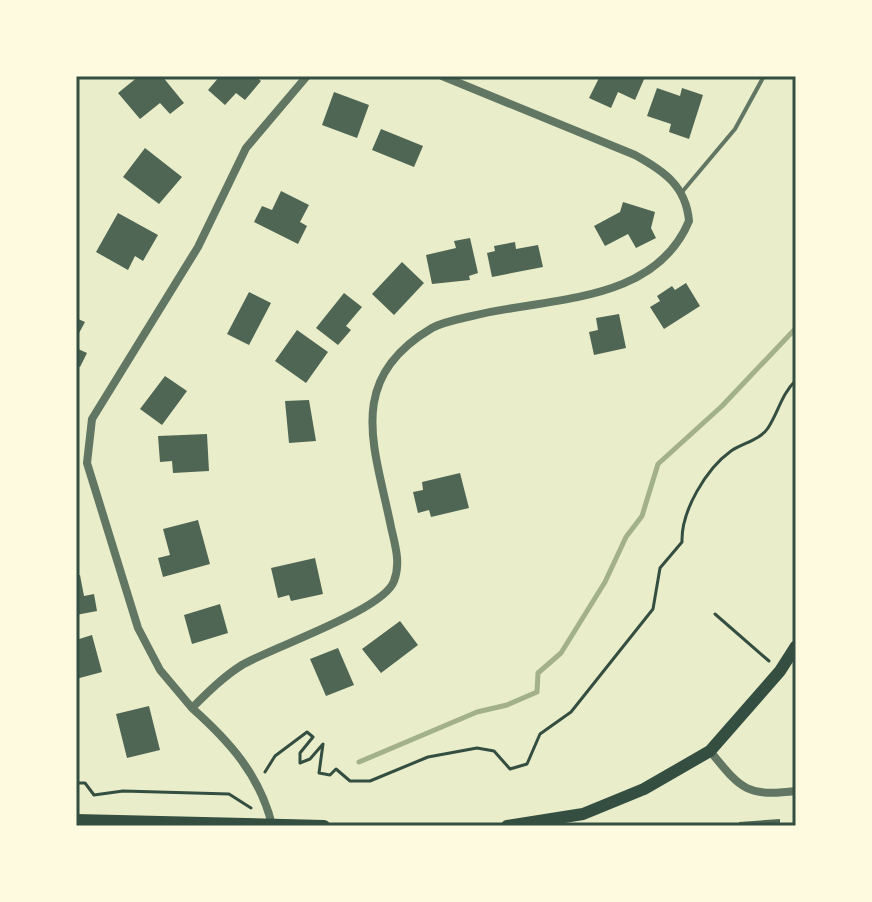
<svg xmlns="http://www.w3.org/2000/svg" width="872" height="902" font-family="'Nunito Sans',sans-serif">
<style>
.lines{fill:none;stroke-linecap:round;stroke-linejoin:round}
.stream{stroke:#a3b18a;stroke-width:5}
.building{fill:#4f6655}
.path{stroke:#344e41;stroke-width:3}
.service{stroke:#617663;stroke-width:4}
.minor{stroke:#617663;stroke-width:8}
.secondary{stroke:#344e41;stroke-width:12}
.neatline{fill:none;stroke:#344e41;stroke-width:3}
</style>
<rect width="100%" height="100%" fill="#e9edc9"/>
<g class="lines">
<path class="stream" d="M 359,762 L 477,712 L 507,705 L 537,692 L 538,673 L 561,653 L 605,582 L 626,537 L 642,516 L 658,464 L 722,406 L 796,328"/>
</g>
<path class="building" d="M 139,76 L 162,76 L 184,103 L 170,114 L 160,103 L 140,119 L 118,93 Z
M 220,76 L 255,76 L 261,81 L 245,100 L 236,93 L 225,105 L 208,90 Z
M 600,76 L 642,76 L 645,77 L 635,100 L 618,92 L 611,108 L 589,98 Z
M 657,88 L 680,96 L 682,88 L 703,95 L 689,139 L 669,132 L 671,124 L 647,116 Z
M 334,92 L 369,105 L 357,138 L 322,125 Z
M 381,129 L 423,146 L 414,167 L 372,150 Z
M 145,148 L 182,177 L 159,204 L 123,177 Z
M 281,191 L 309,205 L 300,222 L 307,226 L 298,244 L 254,222 L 262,206 L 272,210 Z
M 623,202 L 655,212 L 651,228 L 656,238 L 636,248 L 628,234 L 605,246 L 594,226 L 620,212 Z
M 118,213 L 158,235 L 143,261 L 135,256 L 128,270 L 96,252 Z
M 470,238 L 478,273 L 469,276 L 470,280 L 432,284 L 426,255 L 456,248 L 454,241 Z
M 515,242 L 516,249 L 538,245 L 543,267 L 492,277 L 487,253 L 495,251 L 494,246 Z
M 402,262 L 424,283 L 394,315 L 372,294 Z
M 686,283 L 700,306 L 664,329 L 650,307 L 660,301 L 657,296 L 672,286 L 675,290 Z
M 249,292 L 271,303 L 249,345 L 227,334 Z
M 344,293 L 362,307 L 346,326 L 351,330 L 338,345 L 316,328 Z
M 619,314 L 626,348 L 594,355 L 589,332 L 598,330 L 596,318 Z
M 76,318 L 85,322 L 78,335 L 76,334 Z
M 297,330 L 328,352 L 306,383 L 275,361 Z
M 76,348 L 87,353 L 80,367 L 76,365 Z
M 165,376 L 187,391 L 162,425 L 140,409 Z
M 309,400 L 316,441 L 289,443 L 285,401 Z
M 207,434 L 209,471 L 173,473 L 172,461 L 160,462 L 158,436 Z
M 460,473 L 469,508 L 431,517 L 429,510 L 418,513 L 413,492 L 423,490 L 422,482 Z
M 198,520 L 210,564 L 163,577 L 158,558 L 170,555 L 163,529 Z
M 315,558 L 323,594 L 291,601 L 289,595 L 278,598 L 271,568 Z
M 80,575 L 84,596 L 94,594 L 97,611 L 76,615 L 76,576 Z
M 220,604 L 228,633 L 192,644 L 184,615 Z
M 400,621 L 418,645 L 381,673 L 362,649 Z
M 92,635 L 102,672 L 76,679 L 76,640 Z
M 338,648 L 354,685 L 326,696 L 310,659 Z
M 149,706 L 160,750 L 127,758 L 116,714 Z
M 780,819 L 780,826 L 739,826 L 739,822 Z"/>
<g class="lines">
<path class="path" d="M 715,614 L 769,661
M 265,772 L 275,756 L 307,732 L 313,737 L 300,753 L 300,763 L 310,759 L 323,744 L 319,773 L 330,775 L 336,769 L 350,781 L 370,781 L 428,757 L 477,748 L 494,751 L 510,769 L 527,764 L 540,734 L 571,712 L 653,609 L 660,568 L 682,542 C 681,511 706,469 731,451 C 743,443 760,440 768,428 C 779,411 781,395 796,380
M 76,783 L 85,783 L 94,795 L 123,791 L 229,794 L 251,808"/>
<path class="service" d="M 682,192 L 735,129 L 764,76"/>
<path class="minor" d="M 307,76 L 246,148 L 198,247 L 92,419 L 87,463 L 138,628 L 160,670 L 192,708 C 208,692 223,677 242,665 C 273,647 384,610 394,581 C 401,563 395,545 391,527 C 375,447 344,380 432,328 C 443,322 459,319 472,316 C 547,297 654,305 689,221 C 686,186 664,171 635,155 L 442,76
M 192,708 C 229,741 260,775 272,825
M 710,751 C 741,789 746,797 796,791"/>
<path class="secondary" d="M 76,820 L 324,826
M 507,826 L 583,814 L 644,789 L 710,751 L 780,671 L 796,646"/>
</g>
<rect width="872" height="902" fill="none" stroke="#fefae0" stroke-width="156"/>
<rect x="78" y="78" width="716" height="746" class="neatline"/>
</svg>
